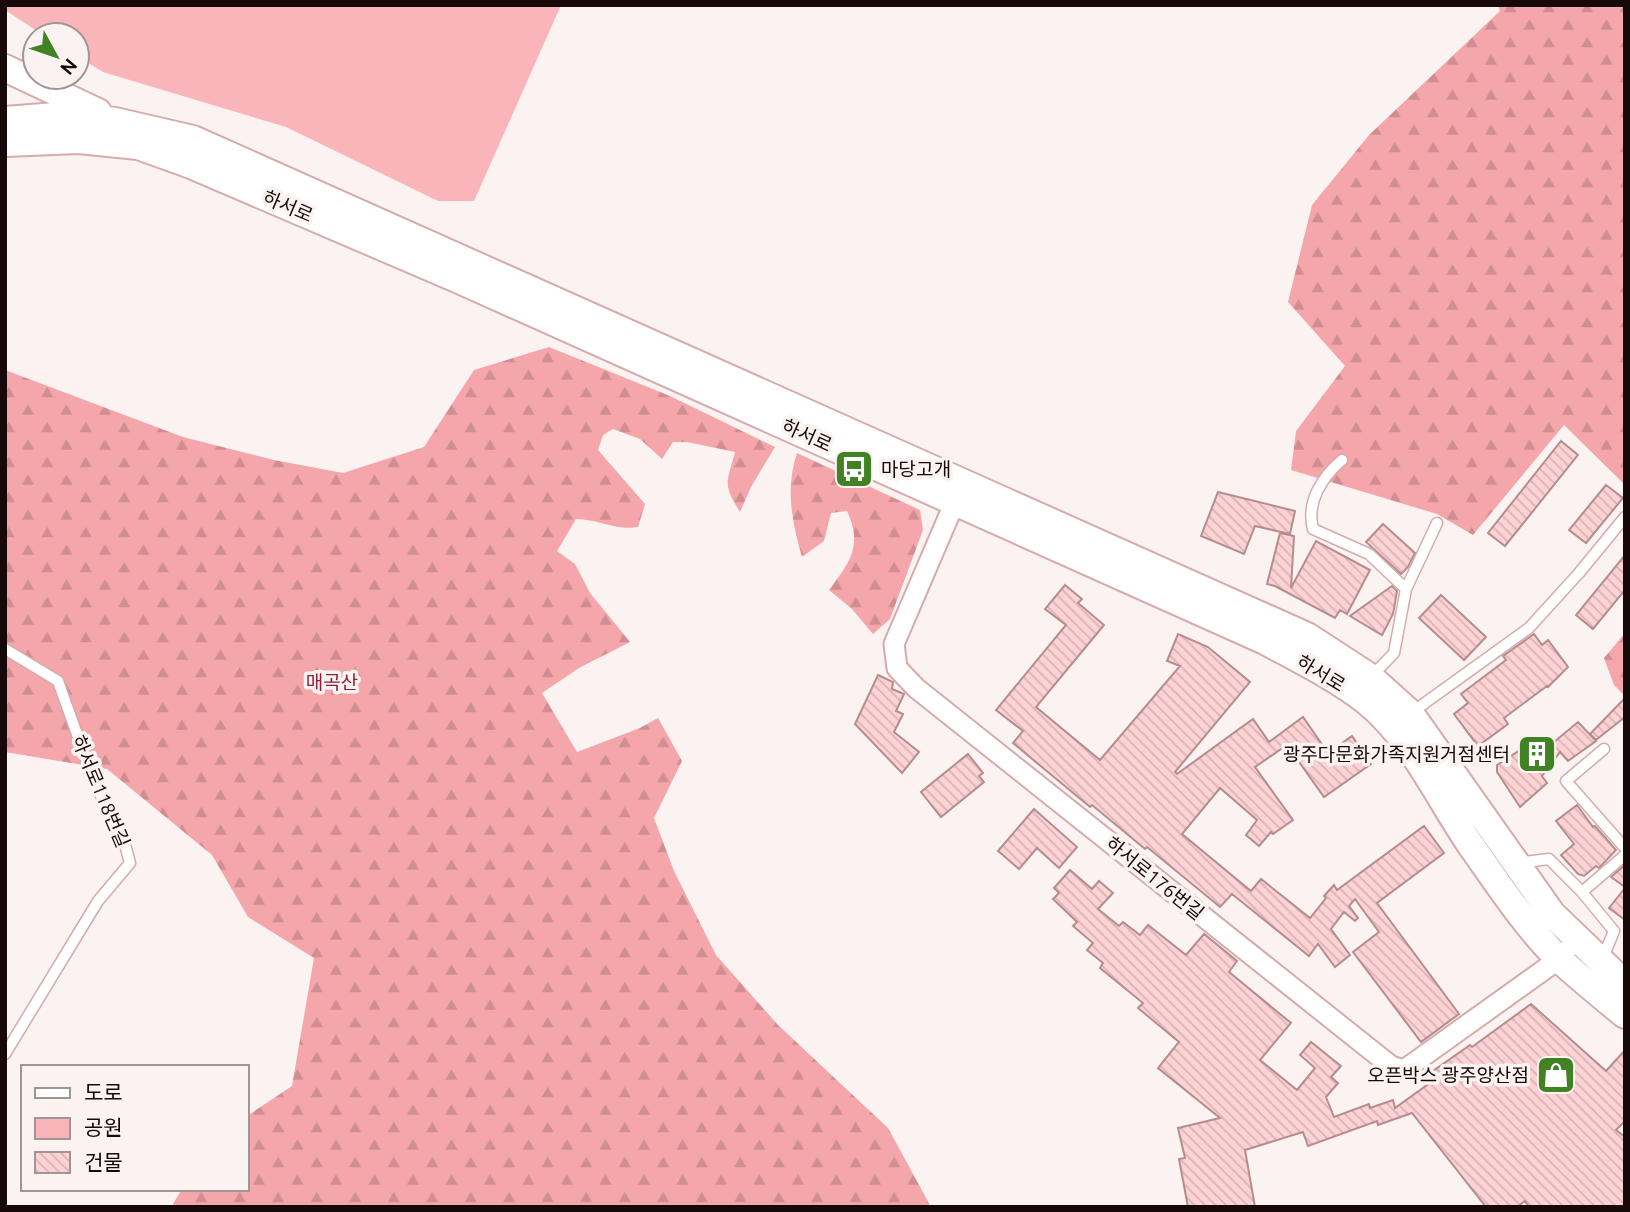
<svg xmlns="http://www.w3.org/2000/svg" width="1630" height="1212" font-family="Ubuntu,'Noto Sans KR',sans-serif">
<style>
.green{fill:#f9b5b9}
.forest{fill:url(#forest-firs)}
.building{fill:url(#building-back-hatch);stroke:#b58d8f;stroke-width:2}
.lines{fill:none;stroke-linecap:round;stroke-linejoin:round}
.service-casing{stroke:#d5abad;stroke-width:13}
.minor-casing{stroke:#d5abad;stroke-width:23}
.secondary-casing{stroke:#d5abad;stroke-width:30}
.service{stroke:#fff;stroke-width:10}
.minor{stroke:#fff;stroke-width:19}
.secondary{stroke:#fff;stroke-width:26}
.labels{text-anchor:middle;stroke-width:7;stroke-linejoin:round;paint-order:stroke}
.street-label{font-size:19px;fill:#17090a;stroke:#fbf2f2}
.poi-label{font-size:19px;fill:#17090a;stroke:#fbf2f2;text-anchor:end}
.park-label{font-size:19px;fill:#8e1e35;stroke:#fbf2f2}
</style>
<defs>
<pattern id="forest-firs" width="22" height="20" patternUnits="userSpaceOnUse" patternTransform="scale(1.75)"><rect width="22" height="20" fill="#f4a6ab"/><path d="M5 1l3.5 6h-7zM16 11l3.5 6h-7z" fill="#d08e92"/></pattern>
<pattern id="building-back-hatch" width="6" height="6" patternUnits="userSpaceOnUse" patternTransform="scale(1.75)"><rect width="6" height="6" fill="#fdd2d4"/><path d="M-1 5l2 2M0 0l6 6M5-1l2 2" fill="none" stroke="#d8b3b5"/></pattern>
</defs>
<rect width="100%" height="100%" fill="#fbf2f2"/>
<path class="green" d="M 5,5 L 561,5 L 474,201 L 438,201 L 286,127 L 103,72 L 77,56 L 77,35 L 43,35 L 5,10 Z"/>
<path class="forest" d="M 1498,5 L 1625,5 L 1625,485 L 1564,425 L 1473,535 L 1437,514 L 1291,470 L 1296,431 L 1345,366 L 1288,302 L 1312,205 L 1369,135 L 1500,11 Z
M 549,347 L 670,396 L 775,447 L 751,487 L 740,512 C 722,483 727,483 735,452 L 687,442 L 673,442 L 662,459 L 640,439 L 613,429 L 603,435 L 598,450 L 645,504 L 638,527 C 616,531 598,519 576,519 L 557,551 L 575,564 L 590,593 L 630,642 L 579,668 L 542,693 L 577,752 L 640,728 L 658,718 L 682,761 L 654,818 L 674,871 L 716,955 L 778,1025 L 888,1128 L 931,1207 L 175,1207 L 173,1204 L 182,1189 L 247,1189 L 247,1116 L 292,1086 L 314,958 L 248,917 L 212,855 L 107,769 L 5,752 L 5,370 L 183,437 L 274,460 L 343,473 L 424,447 L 474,370 Z
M 797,453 L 920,510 L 923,530 L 890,619 L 873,634 L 852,609 L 829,590 C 850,562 863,546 847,511 L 831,513 L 824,541 L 802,557 C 792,522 785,489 797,453 Z
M 1625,633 L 1625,696 L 1614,685 L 1604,658 Z"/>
<path class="building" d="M 1561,441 L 1578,455 L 1505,546 L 1488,533 Z
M 1606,485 L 1623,498 L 1586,543 L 1569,530 Z
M 1218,492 L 1295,511 L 1290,534 L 1255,526 L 1244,554 L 1201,536 Z
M 1383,524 L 1415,553 L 1408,567 L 1401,574 L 1366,542 Z
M 1280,533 L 1294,536 L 1291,588 L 1316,541 L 1370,570 L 1347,614 L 1340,610 L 1335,618 L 1275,586 L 1267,584 Z
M 1625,555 L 1625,590 L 1593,629 L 1576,615 Z
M 1065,585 L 1082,599 L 1078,603 L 1104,625 L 1036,707 L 1100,760 L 1180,666 L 1167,661 L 1178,634 L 1208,647 L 1250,682 L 1175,772 L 1177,774 L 1253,719 L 1269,742 L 1303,717 L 1328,753 L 1352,736 L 1371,764 L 1324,797 L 1287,745 L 1255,767 L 1293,820 L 1273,834 L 1271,832 L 1259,846 L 1246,835 L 1257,820 L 1220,788 L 1182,834 L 1251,891 L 1261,879 L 1310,918 L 1326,898 L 1324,896 L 1334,885 L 1337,890 L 1424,826 L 1444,853 L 1377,903 L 1459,1014 L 1421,1042 L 1353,952 L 1379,932 L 1355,899 L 1349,906 L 1358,918 L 1355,921 L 1344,912 L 1331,929 L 1350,955 L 1335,967 L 1318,944 L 1309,956 L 1232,894 L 1220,907 L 1147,847 L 1145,849 L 1092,805 L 1090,807 L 1013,743 L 1023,731 L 996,710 L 1066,625 L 1045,609 Z
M 1392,586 L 1397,591 L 1393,614 L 1382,635 L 1350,616 Z
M 1441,595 L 1486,637 L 1464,660 L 1419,618 Z
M 1534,634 L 1542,645 L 1548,640 L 1568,667 L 1548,687 L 1547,686 L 1504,718 L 1508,724 L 1478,746 L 1454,714 L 1468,703 L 1461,694 L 1506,660 L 1503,656 Z
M 878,675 L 893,682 L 892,689 L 904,694 L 896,711 L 903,714 L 894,732 L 919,752 L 902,773 L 855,724 Z
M 1625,698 L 1625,717 L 1596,740 L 1590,734 Z
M 1578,722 L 1596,741 L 1568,761 L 1560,752 L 1542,776 L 1547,783 L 1520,807 L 1497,772 L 1497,765 L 1531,743 L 1542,752 Z
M 968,754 L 983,773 L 979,776 L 984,782 L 941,817 L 921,792 Z
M 1577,805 L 1593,827 L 1595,826 L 1616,850 L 1599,868 L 1596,866 L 1584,876 L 1578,874 L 1561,855 L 1574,844 L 1556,821 Z
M 1034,809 L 1077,847 L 1059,868 L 1037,848 L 1019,869 L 998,851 Z
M 1625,865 L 1625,887 L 1611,877 Z
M 1070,870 L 1092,889 L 1099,881 L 1113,893 L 1098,909 L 1119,926 L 1123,922 L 1140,935 L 1148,925 L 1186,955 L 1204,934 L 1237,961 L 1229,972 L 1291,1023 L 1260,1060 L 1297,1090 L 1315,1068 L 1300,1055 L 1311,1042 L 1341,1066 L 1331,1077 L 1338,1083 L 1326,1097 L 1334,1117 L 1369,1104 L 1370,1108 L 1393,1100 L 1395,1108 L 1438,1077 L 1433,1071 L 1470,1045 L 1472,1047 L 1531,1004 L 1606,1071 L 1625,1050 L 1625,1121 L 1616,1130 L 1625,1137 L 1625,1207 L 1529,1207 L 1525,1201 L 1517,1207 L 1486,1207 L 1412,1113 L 1378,1125 L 1377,1121 L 1308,1146 L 1303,1132 L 1245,1150 L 1255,1207 L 1188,1207 L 1179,1159 L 1185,1158 L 1178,1128 L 1220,1118 L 1158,1068 L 1179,1042 L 1138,1008 L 1143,1003 L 1100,968 L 1103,963 L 1087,950 L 1093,943 L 1073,926 L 1077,922 L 1053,899 L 1059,893 L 1054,888 Z
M 1625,888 L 1625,920 L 1609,908 Z"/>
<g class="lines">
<g class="service-casing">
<path id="service" d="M 1342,460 C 1322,477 1306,502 1313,529 L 1369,554 L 1406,589
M 5,649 L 58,681 L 94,782 L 124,841 L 130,863 L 98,901 L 5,1054
M 1371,677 L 1394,653 L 1406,589 L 1437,523
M 1411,713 L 1529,628 L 1579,573 L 1625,517
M 1604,749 L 1566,781 L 1625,848
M 1517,863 L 1549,859 L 1582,892 L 1614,931 L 1602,960
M 1582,892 L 1625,855"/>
</g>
<g class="minor-casing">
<path id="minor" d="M 960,490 L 894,644 L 897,668 L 916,688 L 1391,1066 L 1404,1070 L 1559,959 L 1566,951"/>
</g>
<g class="secondary-casing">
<path id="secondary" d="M 5,68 L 98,112
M 5,120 L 69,115 L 115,121 L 193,139 L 1307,636 L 1370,677 L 1410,713 L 1552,914 L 1625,984
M 5,143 L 79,140 L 138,146 L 191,165 L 457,279 L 1265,641 C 1300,660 1335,677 1366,701 C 1413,739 1438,798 1472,847 C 1499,885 1526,927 1560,960 C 1581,979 1603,997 1625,1015"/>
</g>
<use href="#service" class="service"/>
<use href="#minor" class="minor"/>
<use href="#secondary" class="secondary"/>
</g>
<defs>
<g id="bus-square" transform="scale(2.0125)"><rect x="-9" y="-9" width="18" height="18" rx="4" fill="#418324" stroke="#fbf2f2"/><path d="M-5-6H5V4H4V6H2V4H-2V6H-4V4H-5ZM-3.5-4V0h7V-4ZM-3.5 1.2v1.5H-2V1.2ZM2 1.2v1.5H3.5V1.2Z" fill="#fff"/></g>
<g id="building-square" transform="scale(2.0125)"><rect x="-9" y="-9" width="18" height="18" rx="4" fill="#418324" stroke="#fbf2f2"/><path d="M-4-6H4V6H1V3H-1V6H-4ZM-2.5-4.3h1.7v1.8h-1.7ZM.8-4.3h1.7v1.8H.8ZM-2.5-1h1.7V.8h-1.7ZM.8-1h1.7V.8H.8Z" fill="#fff"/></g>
<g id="shop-square" transform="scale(2.0125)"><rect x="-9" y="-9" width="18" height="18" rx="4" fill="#418324" stroke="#fbf2f2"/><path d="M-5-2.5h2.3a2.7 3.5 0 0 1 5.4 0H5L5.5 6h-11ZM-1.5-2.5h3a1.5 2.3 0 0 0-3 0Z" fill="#fff"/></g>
</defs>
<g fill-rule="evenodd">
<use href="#bus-square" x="854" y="469"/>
<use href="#building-square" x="1537" y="754"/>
<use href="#shop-square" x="1556" y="1075"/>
</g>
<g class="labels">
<g class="street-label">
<text transform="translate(288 206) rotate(23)" y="7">하서로</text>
<text transform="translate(807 435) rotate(24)" y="7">하서로</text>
<text transform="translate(1321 673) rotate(31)" y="7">하서로</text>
<text transform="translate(101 791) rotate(67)" y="7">하서로118번길</text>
<text transform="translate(1155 878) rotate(39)" y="7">하서로176번길</text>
</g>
<g class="poi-label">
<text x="881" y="476" text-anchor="start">마당고개</text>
<text x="1510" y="761">광주다문화가족지원거점센터</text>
<text x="1529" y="1082">오픈박스 광주양산점</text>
</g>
<g class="park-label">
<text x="332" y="689">매곡산</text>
</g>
</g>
<rect width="1630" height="1212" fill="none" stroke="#17090a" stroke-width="14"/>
<rect x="21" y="1065" width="228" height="126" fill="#fbf2f2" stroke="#a09595" stroke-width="2"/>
<rect x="35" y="1088" width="35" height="10" fill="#ffffff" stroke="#a09595" stroke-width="2"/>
<text x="84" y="1100" font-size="21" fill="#17090a">도로</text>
<rect x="35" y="1118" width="35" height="21" fill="#f9b5b9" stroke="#a09595" stroke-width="2"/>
<text x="84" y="1135" font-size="21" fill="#17090a">공원</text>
<rect x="35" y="1152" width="35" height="21" fill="url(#building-back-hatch)" stroke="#a09595" stroke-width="2"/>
<text x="84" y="1170" font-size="21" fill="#17090a">건물</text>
<g transform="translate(56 56) rotate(130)"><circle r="33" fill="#fbf2f2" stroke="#a09595" stroke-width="2"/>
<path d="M0-5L12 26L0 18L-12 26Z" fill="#418324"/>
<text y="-10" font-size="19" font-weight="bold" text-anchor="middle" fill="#17090a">N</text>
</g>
</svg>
